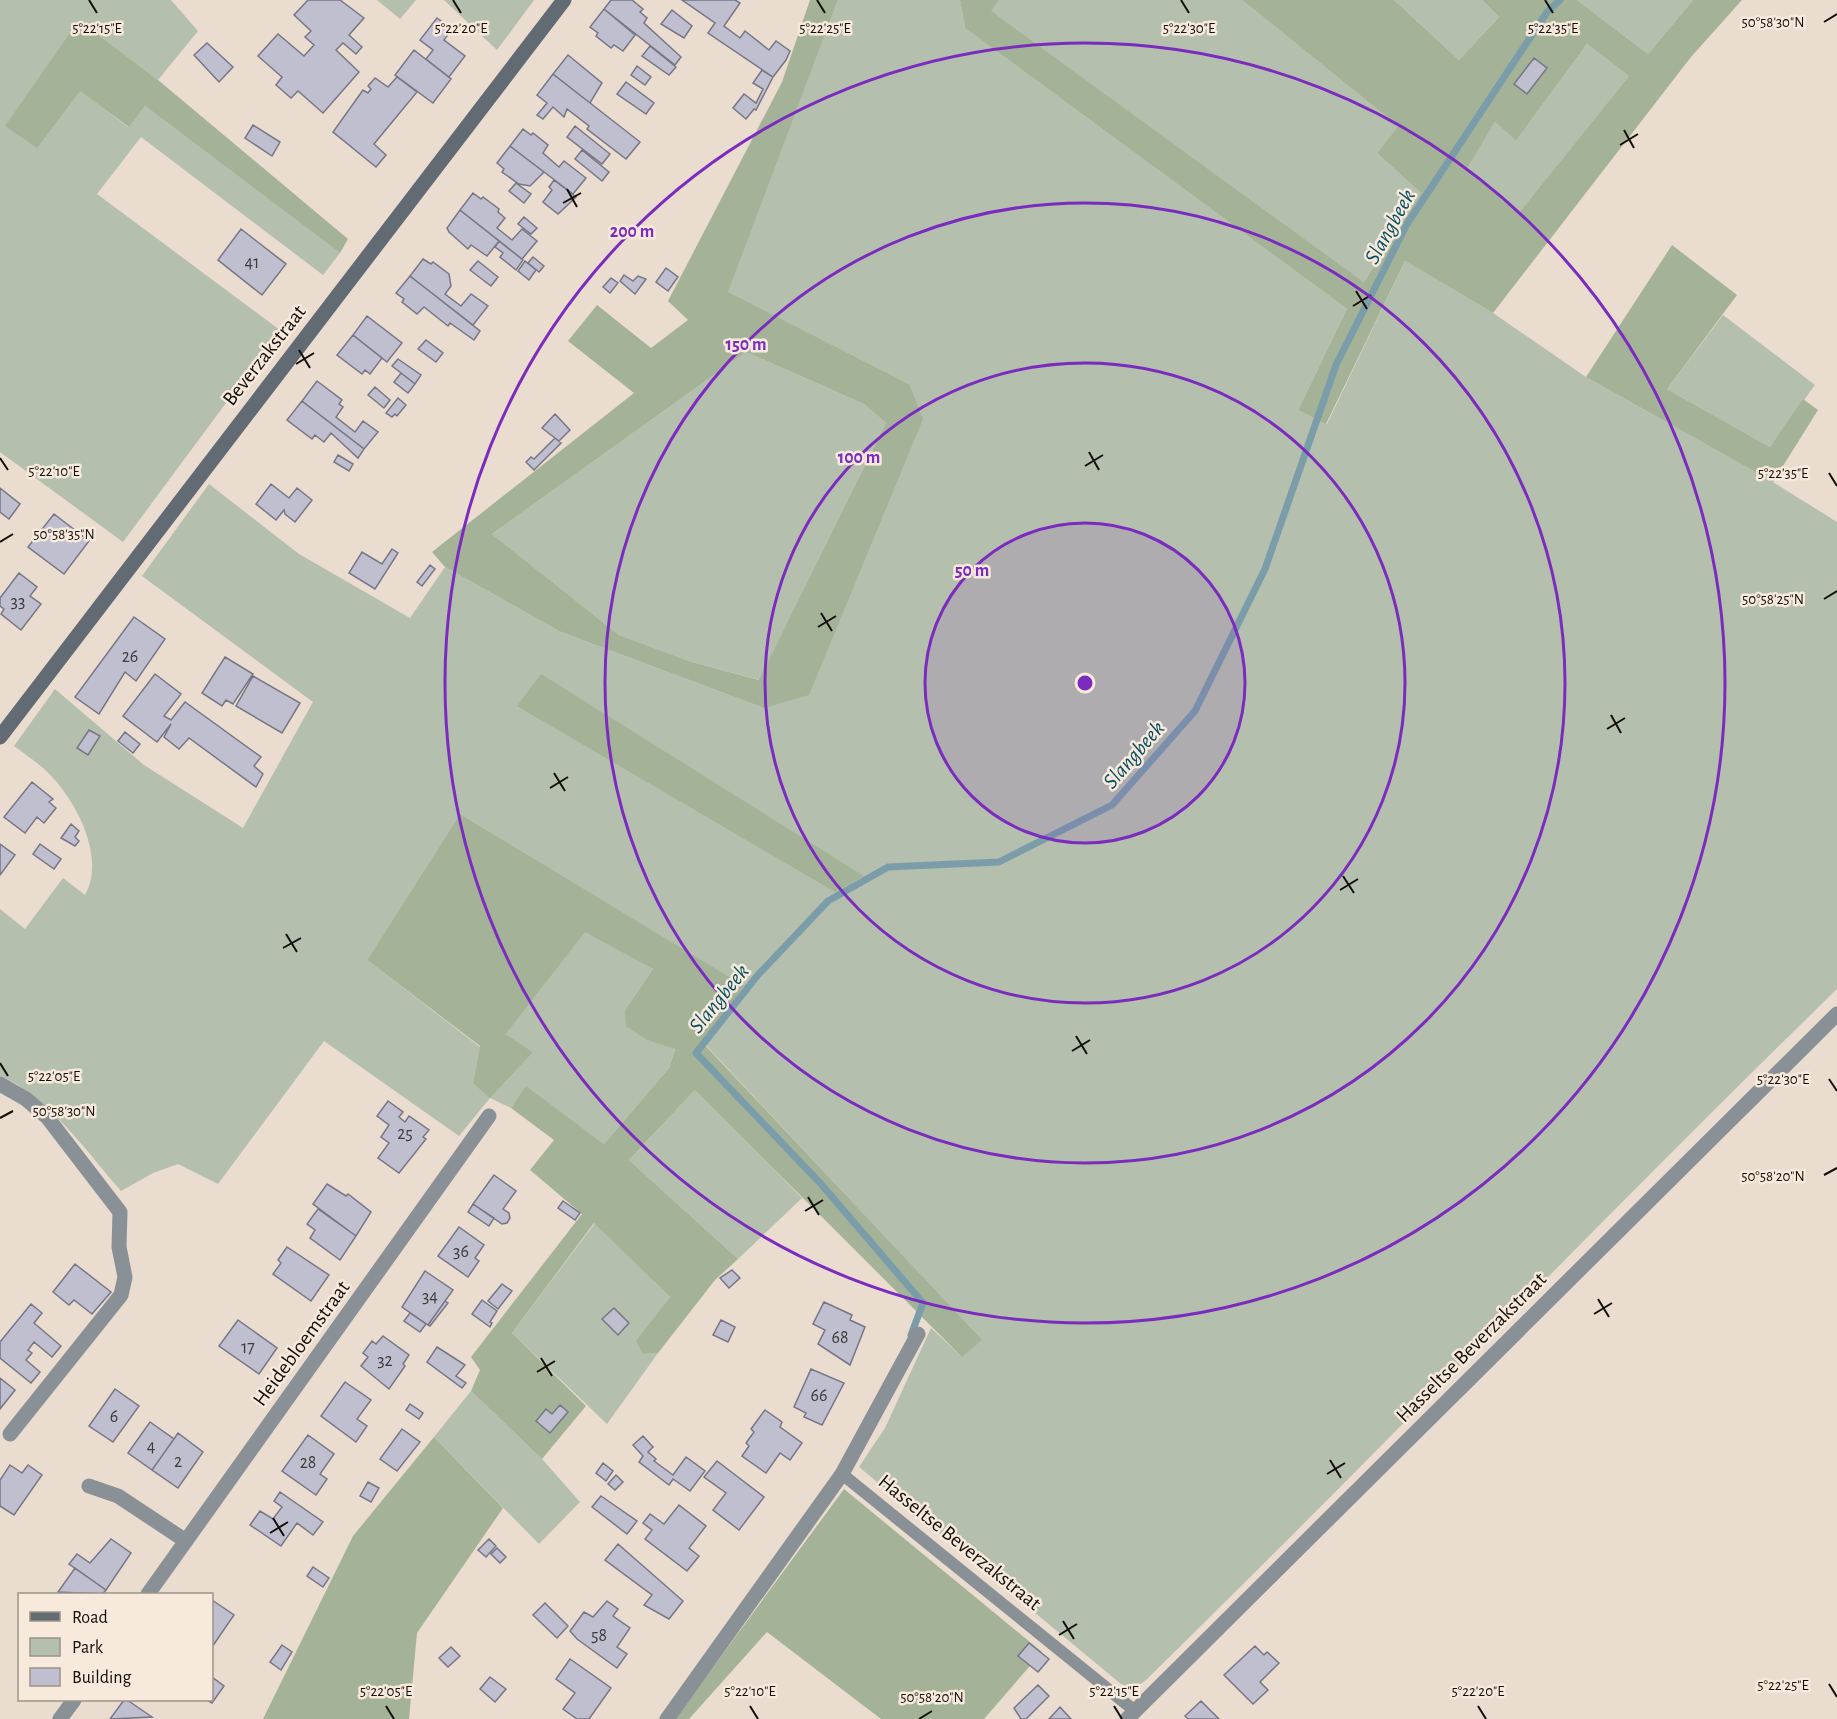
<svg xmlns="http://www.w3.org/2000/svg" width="1837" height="1719" font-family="'Alegreya Sans',sans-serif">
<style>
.green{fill:#b5bfae}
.forest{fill:#a4b398;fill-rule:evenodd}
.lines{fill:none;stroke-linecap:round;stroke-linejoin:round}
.stream{stroke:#7b9da9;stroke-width:7}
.building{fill:#bfbfd0;stroke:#767686;stroke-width:1.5}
.lane{stroke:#8a9196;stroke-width:12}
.street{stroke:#8a9196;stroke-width:15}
.secondary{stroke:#626b73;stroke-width:15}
.ticks{fill:none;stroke:#130f0a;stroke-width:2}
.ring{fill:none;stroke:#7b2cbf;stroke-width:3}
.labels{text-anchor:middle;stroke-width:5;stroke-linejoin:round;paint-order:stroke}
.number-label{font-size:18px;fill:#3e3b3c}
.street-label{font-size:21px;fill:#130f0a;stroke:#f7e9db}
.water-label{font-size:22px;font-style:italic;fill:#054f62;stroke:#f7e9db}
.ticks-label{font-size:15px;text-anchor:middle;fill:#130f0a;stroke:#f7e9db;stroke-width:5;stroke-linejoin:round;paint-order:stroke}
.centre{fill:#7b2cbf;stroke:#f7e9db;stroke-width:3}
.ring-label{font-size:18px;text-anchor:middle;font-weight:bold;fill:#7b2cbf;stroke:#f7e9db;stroke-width:5;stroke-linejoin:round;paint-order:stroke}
</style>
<rect width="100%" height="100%" fill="#eadcce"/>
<path class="green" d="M 0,0 L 171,0 L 198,31 L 158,80 L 79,20 L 81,91 L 128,127 L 145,106 L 340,253 L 323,275 L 141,137 L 97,194 L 280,330 L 123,542 L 0,452 Z
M 377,0 L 416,0 L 400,19 Z
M 444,0 L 534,0 L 497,50 Z
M 838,0 L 960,0 L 965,28 L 1347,309 L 1298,410 L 1327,424 L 1405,261 L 1493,313 L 1586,377 L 1773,482 L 1837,522 L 1837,989 C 1603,1217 1378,1453 1145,1681 L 1132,1689 L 1121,1684 L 859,1467 L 885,1428 L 931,1328 L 961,1356 L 981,1340 L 703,1042 L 744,987 L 460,814 L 367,960 L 480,1047 L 473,1083 L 533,1052 L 506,1034 L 585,931 L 653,969 L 625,1010 L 647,1040 L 675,1048 L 669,1068 L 604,1144 L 526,1087 L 511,1108 L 490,1098 L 459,1136 L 324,1041 L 218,1184 L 178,1164 L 153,1173 L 121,1191 C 89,1154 46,1094 0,1076 L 0,909 L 25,929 L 63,878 L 85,895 C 105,859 79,807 54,779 C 43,766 27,756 14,746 L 55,689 L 144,765 L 243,828 L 313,702 L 142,576 L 209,484 L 299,554 L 410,618 L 445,567 L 561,632 L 764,708 L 909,384 L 727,292 Z
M 999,0 L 1242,0 L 1398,126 L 1377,153 L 1421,193 L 1364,282 L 990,11 Z
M 1394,0 L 1482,0 L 1499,17 L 1459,60 Z
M 1577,0 L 1693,0 L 1648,54 Z
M 1587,44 L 1629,76 L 1520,213 L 1467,169 L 1495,122 L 1516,141 Z
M 1723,315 L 1815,385 L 1770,447 L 1667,389 Z
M 746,352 L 864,404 L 886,423 L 760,680 L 692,662 L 619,635 L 492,534 Z
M 696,1089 L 802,1198 L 738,1259 L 629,1160 Z
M 595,1223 L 670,1297 L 637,1341 L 643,1354 L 658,1353 L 607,1424 L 512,1333 Z
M 471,1391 L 542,1459 L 580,1502 L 539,1544 L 434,1437 Z"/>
<path class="forest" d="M 810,0 L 838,0 L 728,292 L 909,384 L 923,419 L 809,695 L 764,708 L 561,632 L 445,567 L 432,552 L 634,393 L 568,341 L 597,305 L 651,348 L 688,320 L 668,301 L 782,82 ZM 746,352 L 864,404 L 886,423 L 759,680 L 692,662 L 619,635 L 492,534 Z
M 960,0 L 999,0 L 991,11 L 1364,282 L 1421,193 L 1377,153 L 1398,126 L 1242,0 L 1394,0 L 1459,60 L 1499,17 L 1482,0 L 1577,0 L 1648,54 L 1693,0 L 1742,0 L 1691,57 L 1493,313 L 1405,261 L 1326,424 L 1298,410 L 1347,309 L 965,28 ZM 1587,44 L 1629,76 L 1520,212 L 1467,169 L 1495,122 L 1516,141 Z
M 79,20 L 158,80 L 348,239 L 340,253 L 145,106 L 129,127 L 80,91 L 37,148 L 5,126 Z
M 1672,245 L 1737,295 L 1667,389 L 1770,447 L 1803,399 L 1818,410 L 1773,482 L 1586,377 Z
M 541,674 L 864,876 L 835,892 L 517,706 Z
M 460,814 L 744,986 L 703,1043 L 982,1340 L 962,1357 L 695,1090 L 629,1160 L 738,1259 L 715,1280 L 658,1353 L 643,1354 L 636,1341 L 670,1297 L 594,1223 L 512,1333 L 586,1406 L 542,1459 L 471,1391 L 480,1370 L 471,1357 L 582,1214 L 530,1170 L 554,1140 L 511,1108 L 526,1086 L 604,1144 L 669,1068 L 675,1049 L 647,1040 L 626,1026 L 625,1010 L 653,969 L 585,932 L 506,1034 L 533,1052 L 490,1098 L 473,1083 L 480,1046 L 367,960 Z
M 434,1437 L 503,1508 L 417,1633 L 409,1719 L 263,1719 L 353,1536 Z
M 844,1489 L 1042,1652 L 984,1719 L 881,1719 L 767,1632 L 689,1719 L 675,1719 Z"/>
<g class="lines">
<path class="stream" d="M 911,1335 L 923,1303 L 821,1184 L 696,1053 L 757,976 L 828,901 L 888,867 L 999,862 L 1112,805 L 1195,711 L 1265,569 L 1336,365 L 1407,224 L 1547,12 L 1560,0"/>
</g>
<path class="building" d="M 308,0 L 340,0 L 364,18 L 349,35 L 362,47 L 356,54 L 343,43 L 336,50 L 359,72 L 323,113 L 298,91 L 291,98 L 276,85 L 282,77 L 258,56 L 278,34 L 304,56 L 314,45 L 305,37 L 311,31 L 294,15 Z
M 611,0 L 632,0 L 643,9 L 640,12 L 647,18 L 644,23 L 681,57 L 675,65 L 604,9 Z
M 682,0 L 735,0 L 740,3 L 724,26 L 740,38 L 745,31 L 769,50 L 776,41 L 790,51 L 786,60 L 773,77 L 708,33 L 715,23 Z
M 604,9 L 635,35 L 623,51 L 614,45 L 611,48 L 596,36 L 598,33 L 590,27 Z
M 672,10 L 692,26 L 684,38 L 661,24 Z
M 437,18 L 452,29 L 444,40 L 465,56 L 449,77 L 426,59 L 433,50 L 420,40 Z
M 207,43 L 233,67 L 219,82 L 194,55 Z
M 650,46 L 676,67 L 669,75 L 642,56 Z
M 414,50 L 451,79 L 433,103 L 395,75 Z
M 568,55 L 602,83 L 590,103 L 553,74 Z
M 1534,58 L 1547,68 L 1527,94 L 1514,84 Z
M 637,66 L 651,77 L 645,85 L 631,75 Z
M 762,70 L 773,77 L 756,110 L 754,109 L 746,119 L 733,108 L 744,94 L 756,103 L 763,89 L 753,83 Z
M 553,74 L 640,142 L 626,159 L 587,129 L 589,126 L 567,109 L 564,117 L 553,107 L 543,119 L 537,115 L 547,103 L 537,95 Z
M 397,77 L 417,92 L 374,144 L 386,155 L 376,167 L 333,132 L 363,90 L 368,93 L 371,89 L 368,86 L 375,78 L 388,87 Z
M 626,82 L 654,103 L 646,114 L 617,94 Z
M 253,125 L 280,142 L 272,156 L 245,138 Z
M 575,126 L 610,154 L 602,164 L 567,137 Z
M 523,129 L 531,135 L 533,133 L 548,145 L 543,153 L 559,167 L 564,161 L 586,178 L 573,194 L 510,146 Z
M 510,146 L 544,172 L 530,186 L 519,184 L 502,172 L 504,169 L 497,163 Z
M 582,150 L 609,172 L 602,181 L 575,159 Z
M 554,180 L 576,197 L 558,214 L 543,202 L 552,190 L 549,187 Z
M 516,183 L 531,194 L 524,203 L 509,191 Z
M 473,193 L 481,199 L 483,197 L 499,209 L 498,212 L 505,218 L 497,228 L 512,240 L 522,229 L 537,241 L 522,259 L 460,210 Z
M 460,210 L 499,241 L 487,256 L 471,245 L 468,249 L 449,232 L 447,228 Z
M 524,217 L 537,228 L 531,234 L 518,224 Z
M 241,229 L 286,264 L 262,295 L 218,260 Z
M 499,241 L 523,260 L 516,270 L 500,257 L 503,253 L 495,247 Z
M 533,257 L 544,266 L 539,272 L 528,263 Z
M 423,259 L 431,264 L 433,262 L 449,274 L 451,286 L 445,294 L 461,306 L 471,294 L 488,306 L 473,325 L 410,276 Z
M 478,261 L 498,277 L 491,286 L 470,270 Z
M 525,261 L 536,270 L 529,280 L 518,271 Z
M 666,268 L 678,277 L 668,291 L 656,282 Z
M 624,275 L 633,281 L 638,276 L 646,279 L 635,294 L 620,281 Z
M 410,276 L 480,331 L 474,340 L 450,323 L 448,326 L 424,307 L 417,314 L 402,302 L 404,299 L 396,293 Z
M 611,278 L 618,283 L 610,293 L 603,287 Z
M 367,316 L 402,343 L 387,362 L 353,335 Z
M 353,335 L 382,358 L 370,374 L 365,370 L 362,374 L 337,355 Z
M 426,340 L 443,353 L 436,362 L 418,349 Z
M 398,359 L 421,375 L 415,384 L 392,366 Z
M 401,373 L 415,384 L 408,393 L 394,382 Z
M 317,381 L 342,400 L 339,404 L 343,407 L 336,417 L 355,432 L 363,421 L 378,432 L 364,449 L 302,401 Z
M 375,387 L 390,400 L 384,408 L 368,395 Z
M 398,398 L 406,405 L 397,416 L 395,414 L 392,417 L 386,413 Z
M 302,401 L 364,449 L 358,458 L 331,433 L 324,442 L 315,435 L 312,439 L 287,420 Z
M 555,414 L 570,430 L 559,441 L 542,428 Z
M 555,438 L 561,443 L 534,470 L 526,462 L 531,457 L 534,459 Z
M 338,455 L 353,464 L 349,471 L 334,462 Z
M 271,484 L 289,498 L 297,488 L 312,500 L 295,522 L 285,514 L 284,510 L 276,520 L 256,504 Z
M 0,488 L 20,504 L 9,519 L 0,512 Z
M 54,514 L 89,541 L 64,574 L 28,547 Z
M 392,549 L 398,553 L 375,589 L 349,573 L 362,552 L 382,564 Z
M 430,565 L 435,569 L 422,586 L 417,582 Z
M 19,573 L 37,587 L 30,596 L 41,604 L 21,630 L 1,614 L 4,609 L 0,606 L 0,598 Z
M 134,617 L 165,639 L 136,681 L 125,672 L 99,714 L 75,697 Z
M 225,657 L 253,674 L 233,704 L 226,700 L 222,706 L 202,693 Z
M 155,674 L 181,694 L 164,716 L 171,720 L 185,702 L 261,757 L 254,766 L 263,774 L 256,787 L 189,738 L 179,749 L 164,737 L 171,724 L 157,742 L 123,716 Z
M 253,676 L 300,703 L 282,733 L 236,706 Z
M 89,730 L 100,736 L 88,755 L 77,748 Z
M 125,732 L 140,744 L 133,753 L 118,741 Z
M 32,782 L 53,799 L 49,802 L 56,808 L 44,823 L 37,817 L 25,833 L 4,817 Z
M 71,824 L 79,831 L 75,837 L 79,841 L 75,846 L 61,838 Z
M 0,844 L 15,855 L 0,875 Z
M 40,844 L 61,859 L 54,869 L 33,854 Z
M 388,1101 L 403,1112 L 399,1117 L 405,1122 L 409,1116 L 429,1130 L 423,1137 L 426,1139 L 399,1173 L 378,1158 L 389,1143 L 381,1137 L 389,1125 L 377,1116 Z
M 494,1175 L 516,1191 L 503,1209 L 509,1213 L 510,1218 L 507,1223 L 502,1224 L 473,1204 Z
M 327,1184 L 346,1196 L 348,1194 L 371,1212 L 356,1236 L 313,1204 Z
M 563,1201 L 580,1213 L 575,1220 L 558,1208 Z
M 473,1204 L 494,1218 L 489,1226 L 468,1212 Z
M 318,1209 L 356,1236 L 340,1260 L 310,1238 L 315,1230 L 307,1224 Z
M 459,1227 L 484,1245 L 475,1258 L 479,1261 L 468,1277 L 438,1256 Z
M 287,1247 L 329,1275 L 311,1301 L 273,1274 L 281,1263 L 278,1260 Z
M 75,1264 L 111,1292 L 92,1314 L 74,1300 L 69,1305 L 53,1292 Z
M 732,1270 L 740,1278 L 729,1288 L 720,1278 Z
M 425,1271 L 453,1290 L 428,1325 L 402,1307 Z
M 502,1284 L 512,1291 L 498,1309 L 488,1301 Z
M 482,1300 L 497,1311 L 490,1322 L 492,1323 L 490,1327 L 472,1314 Z
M 445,1301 L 448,1303 L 430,1326 L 428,1325 Z
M 824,1302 L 852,1315 L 850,1320 L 865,1327 L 850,1365 L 818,1344 L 825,1330 L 813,1324 Z
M 31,1304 L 42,1313 L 34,1323 L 61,1346 L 52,1357 L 34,1342 L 28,1350 L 32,1353 L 26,1360 L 40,1372 L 31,1383 L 0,1358 L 0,1342 Z
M 614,1308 L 629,1323 L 618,1335 L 602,1319 Z
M 410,1313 L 426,1324 L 420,1332 L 404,1321 Z
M 238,1320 L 277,1348 L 259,1374 L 219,1346 Z
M 721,1320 L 735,1327 L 728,1342 L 713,1335 Z
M 383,1336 L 409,1355 L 403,1364 L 405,1366 L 389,1389 L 361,1366 L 368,1357 L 363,1353 L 372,1341 L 376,1344 Z
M 437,1347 L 465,1365 L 456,1376 L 466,1383 L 462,1388 L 427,1362 Z
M 811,1369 L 844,1383 L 822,1425 L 804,1417 L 806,1413 L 794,1407 Z
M 0,1378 L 15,1390 L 0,1409 Z
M 345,1382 L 371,1400 L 357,1419 L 367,1426 L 356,1442 L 321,1416 Z
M 115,1389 L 139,1406 L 113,1442 L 89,1426 Z
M 410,1404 L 423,1413 L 419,1419 L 406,1410 Z
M 560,1405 L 568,1412 L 550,1433 L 536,1421 L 546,1409 L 552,1414 Z
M 765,1410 L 782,1422 L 780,1427 L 802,1443 L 790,1460 L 780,1453 L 766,1473 L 742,1456 L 749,1446 L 746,1443 L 754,1432 L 751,1429 Z
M 150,1422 L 174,1439 L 152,1470 L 128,1453 Z
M 402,1429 L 420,1442 L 397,1471 L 380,1459 Z
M 178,1433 L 203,1452 L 178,1488 L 152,1470 Z
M 308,1435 L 334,1454 L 320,1474 L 327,1479 L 316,1495 L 282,1471 Z
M 643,1436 L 653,1447 L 648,1452 L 656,1459 L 654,1461 L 673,1475 L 686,1457 L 705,1471 L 690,1491 L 673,1479 L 669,1485 L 639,1462 L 643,1456 L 633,1445 Z
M 717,1461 L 764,1497 L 739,1530 L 713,1510 L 726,1493 L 704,1477 Z
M 603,1463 L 613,1471 L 606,1481 L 596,1473 Z
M 10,1465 L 22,1473 L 28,1465 L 42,1475 L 14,1515 L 0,1506 L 0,1480 Z
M 616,1475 L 623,1482 L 615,1490 L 608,1484 Z
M 368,1482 L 379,1488 L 371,1502 L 360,1496 Z
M 280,1492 L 323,1522 L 313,1535 L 297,1523 L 281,1546 L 250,1525 L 260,1511 L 273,1519 L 282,1507 L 274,1501 Z
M 601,1496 L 637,1521 L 627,1534 L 592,1507 Z
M 679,1505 L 706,1526 L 689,1548 L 699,1556 L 687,1571 L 645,1539 L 652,1530 L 643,1523 L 650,1514 L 664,1524 Z
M 111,1539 L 131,1553 L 106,1590 L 69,1564 L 77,1554 L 90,1563 Z
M 489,1539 L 496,1546 L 486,1557 L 478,1550 Z
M 618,1544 L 683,1601 L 669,1619 L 644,1605 L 652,1595 L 605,1560 Z
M 497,1548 L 506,1557 L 500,1563 L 491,1554 Z
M 313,1567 L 329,1578 L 323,1587 L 307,1576 Z
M 75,1568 L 106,1590 L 102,1594 L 58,1592 Z
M 212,1600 L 234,1615 L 212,1647 Z
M 607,1601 L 618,1609 L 613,1616 L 630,1628 L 617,1647 L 627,1654 L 617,1668 L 577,1639 L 570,1631 L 584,1612 L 593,1617 Z
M 545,1603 L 568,1626 L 557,1638 L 533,1615 Z
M 1029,1643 L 1049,1659 L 1038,1672 L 1018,1656 Z
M 282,1645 L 292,1652 L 281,1670 L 270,1662 Z
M 1255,1646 L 1264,1655 L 1267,1652 L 1279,1663 L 1260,1682 L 1268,1690 L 1253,1704 L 1224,1675 Z
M 451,1647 L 460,1656 L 448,1667 L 439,1658 Z
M 570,1659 L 611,1688 L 589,1719 L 577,1719 L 563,1709 L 575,1693 L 556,1679 Z
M 212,1677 L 224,1686 L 212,1703 L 207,1700 L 212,1700 Z
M 490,1677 L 506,1689 L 495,1702 L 480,1689 Z
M 1038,1685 L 1049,1696 L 1026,1719 L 1021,1719 L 1014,1708 Z
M 124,1700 L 127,1700 L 152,1717 L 110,1719 Z
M 1201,1701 L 1219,1719 L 1188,1719 L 1185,1716 Z
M 1060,1707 L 1071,1719 L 1049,1719 Z"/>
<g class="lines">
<path class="lane" d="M 842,1474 L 1135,1711"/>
<path class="street" d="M 0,1084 L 26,1099 L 47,1117 L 120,1212 L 119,1247 L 125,1277 L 121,1295 L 10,1434
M 89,1486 L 118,1496 L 186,1541
M 148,1594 L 489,1116
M 60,1719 L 74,1700
M 667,1719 L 842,1474 L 918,1334
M 1127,1719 L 1837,1014"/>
<path class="secondary" d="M 0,737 L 564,0"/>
</g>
<path class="ticks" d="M 89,0 L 97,13M 453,0 L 461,13M 817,0 L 825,13M 1181,0 L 1189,13M 1545,0 L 1553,13M 1824,22 L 1837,14M 1624,130 L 1634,148M 1620,145 L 1638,134M 567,189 L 577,207M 563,203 L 581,193M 1356,291 L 1367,309M 1353,306 L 1371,295M 299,350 L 310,368M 296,364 L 314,353M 1089,452 L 1099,470M 0,458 L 8,470M 1085,466 L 1103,455M 1829,473 L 1837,486M 0,542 L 13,534M 1824,599 L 1837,591M 821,613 L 832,631M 818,627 L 836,616M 1611,715 L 1621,733M 1607,729 L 1625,718M 554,773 L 565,791M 550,788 L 568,777M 1343,876 L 1354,893M 1340,890 L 1358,879M 286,934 L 297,952M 283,948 L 301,938M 1076,1036 L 1087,1054M 1072,1051 L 1090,1040M 0,1063 L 8,1076M 1829,1079 L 1837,1091M 0,1118 L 13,1111M 1824,1175 L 1837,1168M 808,1197 L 819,1215M 805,1211 L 823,1200M 1598,1299 L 1609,1317M 1594,1314 L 1612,1303M 541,1358 L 552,1376M 537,1372 L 555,1361M 1330,1460 L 1341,1478M 1327,1474 L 1345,1463M 273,1518 L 284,1536M 270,1533 L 288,1522M 1063,1621 L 1074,1639M 1059,1635 L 1077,1624M 1829,1684 L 1837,1697M 386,1706 L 394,1719M 750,1706 L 758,1719M 1114,1706 L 1122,1719M 1478,1706 L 1486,1719M 919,1719 L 932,1711"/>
<circle cx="1085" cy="683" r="160" fill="#7b2cbf" fill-opacity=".12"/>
<g class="ring">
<circle cx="1085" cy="683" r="160"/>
<circle cx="1085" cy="683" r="320"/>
<circle cx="1085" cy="683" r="480"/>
<circle cx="1085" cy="683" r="640"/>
</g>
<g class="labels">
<g class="number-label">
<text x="252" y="268">41</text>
<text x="18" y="607">33</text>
<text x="130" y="662">26</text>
<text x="405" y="1139">25</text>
<text x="461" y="1257">36</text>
<text x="430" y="1302">34</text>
<text x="840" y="1343">68</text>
<text x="248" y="1353">17</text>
<text x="385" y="1366">32</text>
<text x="819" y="1401">66</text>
<text x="114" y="1422">6</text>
<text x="151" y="1452">4</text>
<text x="178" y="1467">2</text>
<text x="308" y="1468">28</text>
<text x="599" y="1641">58</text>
</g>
<g class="street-label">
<text transform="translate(264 355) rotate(-52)" y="7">Beverzakstraat</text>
<text transform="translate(301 1343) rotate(-54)" y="7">Heidebloemstraat</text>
<text transform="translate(1471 1347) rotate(-45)" y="7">Hasseltse Beverzakstraat</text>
<text transform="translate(960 1542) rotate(39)" y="7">Hasseltse Beverzakstraat</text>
</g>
<g class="water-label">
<text transform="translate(1389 226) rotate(-61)" y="8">Slangbeek</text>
<text transform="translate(1133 754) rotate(-49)" y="8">Slangbeek</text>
<text transform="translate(718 998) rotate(-51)" y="8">Slangbeek</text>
</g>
</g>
<g class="ticks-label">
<text x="1773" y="27">50°58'30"N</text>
<text x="97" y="33">5°22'15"E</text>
<text x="461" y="33">5°22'20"E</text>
<text x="825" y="33">5°22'25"E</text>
<text x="1189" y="33">5°22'30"E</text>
<text x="1553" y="33">5°22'35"E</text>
<text x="54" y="476">5°22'10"E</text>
<text x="1783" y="478">5°22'35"E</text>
<text x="64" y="539">50°58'35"N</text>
<text x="1773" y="604">50°58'25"N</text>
<text x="54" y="1081">5°22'05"E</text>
<text x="1783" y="1084">5°22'30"E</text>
<text x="64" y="1116">50°58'30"N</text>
<text x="1773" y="1181">50°58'20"N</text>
<text x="1783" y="1690">5°22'25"E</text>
<text x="386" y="1696">5°22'05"E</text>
<text x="750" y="1696">5°22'10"E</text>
<text x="1114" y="1696">5°22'15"E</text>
<text x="1478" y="1696">5°22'20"E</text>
<text x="932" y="1702">50°58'20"N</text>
</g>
<circle cx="1085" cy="683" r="9" class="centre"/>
<g class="ring-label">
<text x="632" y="237">200 m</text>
<text x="746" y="350">150 m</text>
<text x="859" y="463">100 m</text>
<text x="972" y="576">50 m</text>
</g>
<rect x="18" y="1593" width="195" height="108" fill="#f7e9db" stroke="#9c9287" stroke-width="1.5"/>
<rect x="30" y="1612" width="30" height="9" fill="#626b73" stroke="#9c9287" stroke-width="1.5"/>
<text x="72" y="1623" font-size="18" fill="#130f0a">Road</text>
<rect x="30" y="1638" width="30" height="18" fill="#b5bfae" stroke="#9c9287" stroke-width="1.5"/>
<text x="72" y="1653" font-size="18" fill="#130f0a">Park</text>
<rect x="30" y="1668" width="30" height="18" fill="#bfbfd0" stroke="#9c9287" stroke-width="1.5"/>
<text x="72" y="1683" font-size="18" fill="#130f0a">Building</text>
</svg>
